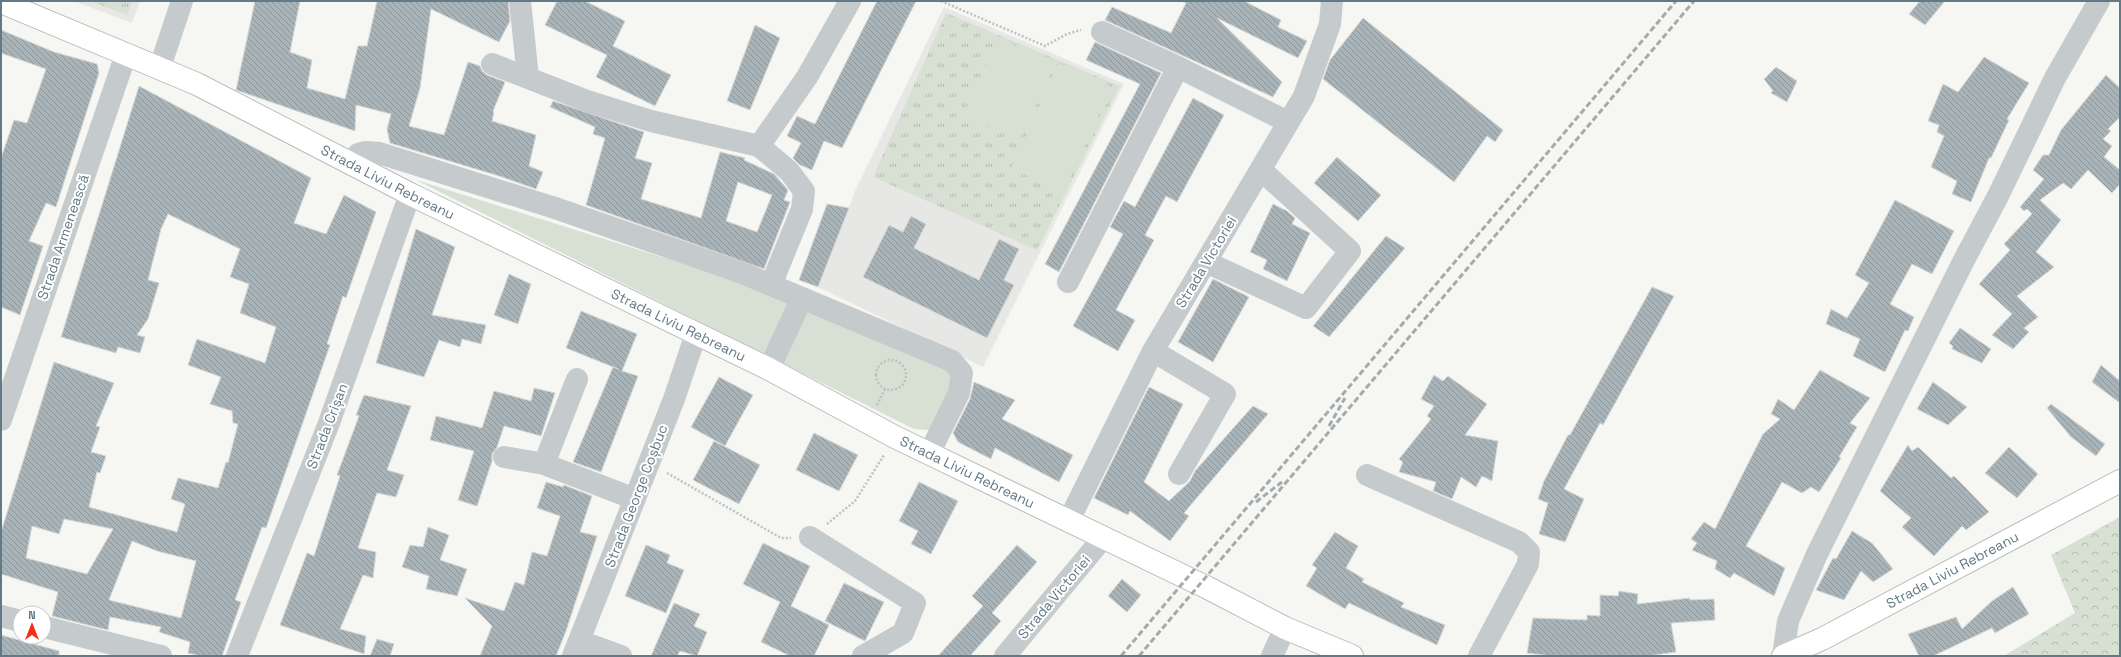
<svg xmlns="http://www.w3.org/2000/svg" width="2121" height="657" font-family="'Space Grotesk',sans-serif">
<style>
.built{fill:#e7e7e6}
.grass{fill:url(#grass-tufts)}
.forest{fill:url(#forest-crowns)}
.park{fill:#d8dfd3}
.building{fill:url(#building-back-hatch);stroke:#d8d7d5;fill-rule:evenodd}
.lines{fill:none;stroke-linecap:round;stroke-linejoin:round}
.major-casing{stroke:#b8bdc0;stroke-width:24}
.path{stroke:#bec1c3;stroke-width:2.5;stroke-dasharray:2 2;stroke-linecap:butt}
.minor{stroke:#c5cacc;stroke-width:22}
.major{stroke:#fff;stroke-width:22}
.rail{stroke:#a3abb0;stroke-width:3;stroke-dasharray:6 3;stroke-linecap:butt}
.labels{text-anchor:middle;stroke-width:4;stroke-linejoin:round;paint-order:stroke}
.street-label{font-size:14px;fill:#627a86;stroke:#fff}
</style>
<defs>
<pattern id="grass-tufts" width="24" height="20" patternUnits="userSpaceOnUse"><rect width="24" height="20" fill="#d8dfd3"/><path d="M3 7l-1-3M5 7V3M7 7l1-3M15 17l-1-3M17 17v-4M19 17l1-3" fill="none" stroke="#b3bab1"/></pattern>
<pattern id="forest-crowns" width="20" height="18" patternUnits="userSpaceOnUse"><rect width="20" height="18" fill="#d8dfd3"/><path d="M2 6a3 3 0 1 1 6 0M12 15a3 3 0 1 1 6 0" fill="none" stroke="#b3bab1"/></pattern>
<pattern id="building-back-hatch" width="6" height="6" patternUnits="userSpaceOnUse"><rect width="6" height="6" fill="#a9b4b8"/><path d="M-1 5l2 2M0 0l6 6M5-1l2 2" fill="none" stroke="#8d979b"/></pattern>
</defs>
<rect width="100%" height="100%" fill="#f6f6f2"/>
<path class="built" d="M 74,1 L 140,1 L 132,23 Z
M 944,7 L 1124,84 L 983,367 L 818,287 L 855,191 Z"/>
<path class="grass" d="M 90,1 L 132,1 L 127,15 Z
M 946,13 L 1120,86 L 1037,250 L 873,177 Z"/>
<path class="forest" d="M 2120,517 L 2120,656 L 2004,656 L 2075,613 L 2051,555 Z"/>
<path class="park" d="M 999,38 L 1055,64 L 1019,141 L 963,115 Z
M 1059,63 L 1112,87 L 1063,192 L 1011,168 Z
M 416,180 L 732,279 L 947,368 L 954,382 L 929,430 L 914,429 Z"/>
<path class="building" d="M 255,1 L 300,1 L 290,52 L 312,60 L 307,88 L 345,99 L 358,46 L 367,46 L 377,1 L 508,1 L 510,21 L 499,42 L 431,9 L 420,88 L 409,126 L 444,135 L 468,62 L 480,66 L 482,71 L 487,75 L 505,82 L 493,111 L 494,112 L 492,121 L 536,135 L 529,166 L 543,172 L 536,189 L 499,176 L 390,143 L 387,129 L 391,114 L 356,105 L 355,131 L 236,90 Z
M 557,1 L 585,1 L 625,21 L 613,46 L 671,75 L 655,106 L 596,77 L 607,55 L 545,25 Z
M 877,1 L 916,1 L 842,148 L 824,141 L 812,170 L 800,165 L 793,158 L 801,143 L 787,136 L 797,116 L 815,124 Z
M 1182,1 L 1244,1 L 1281,20 L 1278,27 L 1307,41 L 1298,58 L 1217,18 L 1282,82 L 1273,97 L 1105,20 L 1112,7 L 1171,33 L 1186,3 Z
M 1920,1 L 1945,1 L 1925,25 L 1909,14 Z
M 1363,18 L 1503,130 L 1495,142 L 1487,136 L 1454,182 L 1323,79 L 1330,60 Z
M 755,25 L 780,38 L 750,110 L 727,101 Z
M 1,30 L 54,52 L 97,64 L 99,73 L 56,207 L 46,203 L 29,241 L 43,246 L 20,315 L 1,307 L 1,158 L 14,120 L 27,123 L 46,69 L 1,53 Z
M 1095,42 L 1161,73 L 1059,272 L 1045,264 L 1140,84 L 1086,60 Z
M 1984,57 L 2029,83 L 2007,119 L 2009,120 L 1991,158 L 1989,158 L 1971,202 L 1952,194 L 1957,181 L 1931,167 L 1944,136 L 1937,132 L 1939,125 L 1928,121 L 1943,84 L 1958,92 Z
M 1776,67 L 1797,81 L 1787,102 L 1771,93 L 1773,91 L 1764,79 Z
M 2106,75 L 2120,88 L 2120,117 L 2108,129 L 2111,131 L 2103,139 L 2112,146 L 2104,157 L 2120,170 L 2120,184 L 2112,193 L 2088,170 L 2071,189 L 2063,183 L 2040,200 L 2061,220 L 2036,252 L 2054,267 L 2017,296 L 2038,317 L 2024,328 L 2029,332 L 2013,349 L 1992,335 L 2012,314 L 1979,284 L 2010,250 L 2004,244 L 2032,214 L 2027,209 L 2024,211 L 2020,207 L 2044,179 L 2033,170 L 2043,155 L 2049,155 L 2061,130 Z
M 139,86 L 311,178 L 294,223 L 326,234 L 344,195 L 376,212 L 346,298 L 343,296 L 327,344 L 330,345 L 266,528 L 262,527 L 235,600 L 241,602 L 222,656 L 201,656 L 188,653 L 190,642 L 159,632 L 161,627 L 110,617 L 108,630 L 52,616 L 58,592 L 1,574 L 1,532 L 54,362 L 114,383 L 96,426 L 100,427 L 91,452 L 106,456 L 100,473 L 97,472 L 89,507 L 177,532 L 185,504 L 171,499 L 178,478 L 218,488 L 226,462 L 228,463 L 238,424 L 233,423 L 232,411 L 210,404 L 221,377 L 188,365 L 197,339 L 265,363 L 276,327 L 240,313 L 249,284 L 230,277 L 240,249 L 168,214 L 161,229 L 148,280 L 159,283 L 148,319 L 137,335 L 145,337 L 140,353 L 118,347 L 116,353 L 61,337 ZM 64,519 L 113,529 L 87,574 L 26,558 L 32,526 L 59,534 ZM 132,541 L 157,551 L 196,561 L 181,618 L 109,600 Z
M 1193,98 L 1224,115 L 1177,202 L 1166,196 L 1145,235 L 1154,240 L 1116,310 L 1135,320 L 1118,351 L 1073,326 L 1123,234 L 1110,227 L 1124,201 L 1135,207 Z
M 553,101 L 644,132 L 635,158 L 652,163 L 641,199 L 701,218 L 720,152 L 745,158 L 744,160 L 774,174 L 788,190 L 784,200 L 790,202 L 764,269 L 586,205 L 605,138 L 593,134 L 595,127 L 550,107 ZM 738,182 L 772,195 L 757,232 L 726,221 Z
M 1337,157 L 1381,195 L 1358,221 L 1314,183 Z
M 1895,200 L 1954,231 L 1932,274 L 1912,264 L 1890,304 L 1914,317 L 1908,331 L 1905,330 L 1885,372 L 1853,356 L 1860,339 L 1826,324 L 1831,309 L 1847,318 L 1869,283 L 1855,275 Z
M 827,204 L 849,208 L 818,287 L 799,280 Z
M 1273,204 L 1287,211 L 1295,218 L 1292,224 L 1310,233 L 1287,281 L 1263,269 L 1267,260 L 1250,252 Z
M 911,216 L 926,224 L 914,248 L 979,280 L 999,239 L 1019,249 L 1004,280 L 1014,285 L 987,338 L 863,277 L 889,225 L 903,232 Z
M 416,229 L 455,247 L 432,315 L 486,325 L 481,344 L 462,339 L 460,347 L 439,340 L 424,377 L 376,363 Z
M 1386,236 L 1405,248 L 1329,337 L 1313,326 Z
M 509,274 L 531,284 L 518,324 L 494,315 Z
M 1213,279 L 1249,297 L 1213,362 L 1178,342 Z
M 1652,287 L 1674,296 L 1603,425 L 1600,423 L 1564,489 L 1584,499 L 1565,542 L 1539,534 L 1548,503 L 1538,499 L 1544,481 L 1568,435 L 1570,435 Z
M 581,311 L 637,334 L 622,371 L 638,376 L 601,472 L 573,462 L 613,367 L 618,369 L 566,348 Z
M 1960,328 L 1991,349 L 1982,363 L 1952,349 L 1953,346 L 1949,343 Z
M 2101,365 L 2120,381 L 2120,403 L 2092,382 Z
M 1820,370 L 1870,398 L 1850,423 L 1857,427 L 1839,457 L 1841,458 L 1819,492 L 1811,487 L 1802,493 L 1782,482 L 1746,546 L 1785,568 L 1774,596 L 1734,573 L 1730,578 L 1715,569 L 1717,561 L 1692,550 L 1697,543 L 1691,539 L 1704,522 L 1715,529 L 1763,434 L 1780,419 L 1771,414 L 1778,399 L 1794,410 Z
M 1434,375 L 1443,381 L 1448,376 L 1487,404 L 1465,435 L 1498,441 L 1492,481 L 1482,476 L 1476,487 L 1461,477 L 1452,499 L 1433,491 L 1436,482 L 1399,472 L 1403,462 L 1399,459 L 1431,419 L 1427,416 L 1434,406 L 1421,399 Z
M 719,377 L 753,395 L 725,446 L 691,427 Z
M 974,382 L 1015,400 L 1002,419 L 1073,455 L 1059,482 L 995,448 L 991,459 L 958,442 L 953,433 L 970,399 Z
M 1933,382 L 1967,407 L 1948,425 L 1917,409 Z
M 1149,387 L 1183,404 L 1144,482 L 1169,501 L 1190,481 L 1195,471 L 1253,406 L 1268,414 L 1184,513 L 1189,516 L 1170,541 L 1130,511 L 1128,515 L 1094,498 Z
M 534,388 L 555,393 L 541,436 L 504,426 L 497,447 L 492,454 L 492,461 L 477,506 L 458,500 L 474,451 L 430,440 L 436,416 L 482,428 L 494,391 L 531,401 Z
M 364,395 L 411,406 L 387,470 L 404,475 L 396,497 L 377,493 L 358,548 L 376,552 L 373,578 L 363,575 L 340,629 L 366,636 L 364,654 L 280,625 L 307,553 L 314,556 L 340,476 L 337,475 L 359,416 L 356,415 Z
M 2051,404 L 2105,444 L 2096,456 L 2071,437 L 2047,408 Z
M 814,433 L 858,455 L 839,491 L 796,470 Z
M 714,441 L 760,465 L 739,504 L 693,480 Z
M 1908,445 L 1912,451 L 1918,447 L 1951,478 L 1954,476 L 1964,486 L 1989,512 L 1966,530 L 1962,526 L 1934,556 L 1902,527 L 1911,518 L 1880,491 Z
M 2009,447 L 2038,474 L 2017,498 L 1985,473 Z
M 546,482 L 563,487 L 564,485 L 592,496 L 580,532 L 597,536 L 566,631 L 556,656 L 480,656 L 492,626 L 465,598 L 504,611 L 515,582 L 524,585 L 532,552 L 547,556 L 560,516 L 537,508 Z
M 919,482 L 958,501 L 931,554 L 911,544 L 918,531 L 899,521 Z
M 428,527 L 449,535 L 440,560 L 467,569 L 457,596 L 426,589 L 429,576 L 402,567 L 410,545 L 423,547 Z
M 1852,531 L 1872,543 L 1893,569 L 1873,582 L 1861,571 L 1844,600 L 1816,590 L 1833,558 L 1836,559 Z
M 1335,532 L 1358,546 L 1346,568 L 1364,579 L 1362,582 L 1404,603 L 1401,607 L 1445,625 L 1437,645 L 1349,603 L 1345,609 L 1306,586 L 1317,568 L 1312,565 Z
M 763,543 L 810,566 L 791,606 L 829,625 L 814,656 L 790,656 L 761,642 L 780,602 L 743,584 Z
M 646,545 L 670,555 L 667,563 L 684,570 L 666,613 L 625,596 Z
M 1017,545 L 1037,562 L 992,613 L 1001,621 L 970,656 L 938,656 L 983,606 L 972,596 Z
M 1122,579 L 1141,595 L 1127,612 L 1108,596 Z
M 844,583 L 884,602 L 865,641 L 825,621 Z
M 2013,587 L 2029,614 L 1995,633 L 1992,628 L 1933,656 L 1919,656 L 1908,634 L 1956,617 L 1962,629 L 1992,601 Z
M 1619,591 L 1638,594 L 1637,604 L 1690,598 L 1690,600 L 1714,599 L 1715,620 L 1671,623 L 1676,652 L 1647,656 L 1552,656 L 1527,653 L 1533,618 L 1587,620 L 1587,615 L 1600,616 L 1600,595 L 1618,596 Z
M 674,603 L 700,614 L 694,626 L 707,632 L 697,656 L 680,651 L 677,656 L 651,656 Z
M 1,635 L 59,651 L 59,656 L 1,656 Z
M 377,639 L 394,644 L 390,656 L 370,656 Z"/>
<g class="lines">
<g class="major-casing">
<g id="major">
<path id="s1" d="M 1,2 L 197,84 L 410,194 L 769,369 L 895,437 L 1208,588 L 1285,628 L 1352,656"/>
<path id="s2" d="M 1783,656 L 1822,639 L 2120,481"/>
</g>
</g>
<path class="path" d="M 941,1 L 1045,46 L 1067,34 L 1081,30
M876 375a15 15 0 1 1 30 0a15 15 0 1 1-30 0Z
M 877,405 L 885,389
M 667,473 L 781,538 L 791,538
M 827,524 L 855,501 L 884,455"/>
<path class="minor" d="M 520,1 L 528,78
M 1102,32 L 1178,67 L 1288,122
M 492,64 L 587,101 L 651,121 L 759,146 L 789,171 L 804,191 L 802,209 L 771,285
M 160,67 L 182,1
M 759,146 L 807,77 L 850,1
M 352,163 L 358,154 L 366,152 L 379,153 L 555,208 L 740,272 L 952,361 L 962,373 L 959,393 L 929,454
M 1206,262 L 1306,308 L 1350,251 L 1261,170
M 1068,282 L 1178,67
M 1153,351 L 1225,394 L 1179,474
M 769,369 L 802,298
M 1,420 L 126,54
M 504,457 L 544,464 L 635,499
M 544,464 L 577,379
M 1367,475 L 1519,542 L 1529,552 L 1528,564 L 1479,656
M 1069,520 L 1153,351 L 1304,96 L 1330,24 L 1332,1
M 810,537 L 915,603 L 903,633 L 863,656
M 1,616 L 20,621
M 44,627 L 161,656
M 580,641 L 621,656
M 237,656 L 329,423 L 410,194
M 573,656 L 674,399 L 696,334
M 1005,656 L 1103,538
M 1272,656 L 1285,628
M 1783,656 L 1788,621 L 1817,554 L 1964,260 L 1998,196 L 2055,78 L 2099,1"/>
<use href="#major" class="major"/>
<path class="rail" d="M 1329,426 L 1345,398
M 1256,502 L 1282,482
M 1121,656 L 1676,1
M 1139,656 L 1694,1"/>
</g>
<g class="labels">
<g class="street-label">
<text dy="5" stroke="none"><textPath href="#s1" startOffset="427">Strada Liviu Rebreanu</textPath></text>
<text transform="translate(63 237) rotate(-71)" y="5">Strada Armenească</text>
<text transform="translate(1206 262) rotate(-59)" y="5">Strada Victoriei</text>
<text dy="5" stroke="none"><textPath href="#s1" startOffset="751">Strada Liviu Rebreanu</textPath></text>
<text transform="translate(327 426) rotate(-69)" y="5">Strada Crișan</text>
<text dy="5" stroke="none"><textPath href="#s1" startOffset="1075">Strada Liviu Rebreanu</textPath></text>
<text transform="translate(636 496) rotate(-69)" y="5">Strada George Coșbuc</text>
<text dy="5" stroke="none"><textPath href="#s2" startOffset="190">Strada Liviu Rebreanu</textPath></text>
<text transform="translate(1054 597) rotate(-50)" y="5">Strada Victoriei</text>
</g>
</g>
<rect width="2121" height="657" fill="none" stroke="#627a86" stroke-width="4"/>
<g transform="translate(32 625)"><circle r="19" fill="#ffffff" stroke="#c0cacf"/>
<path d="M0-3L7 15L0 10L-7 15Z" fill="#f42f15"/>
<text y="-6" font-size="11" font-weight="bold" text-anchor="middle" fill="#627a86">N</text>
</g>
</svg>
